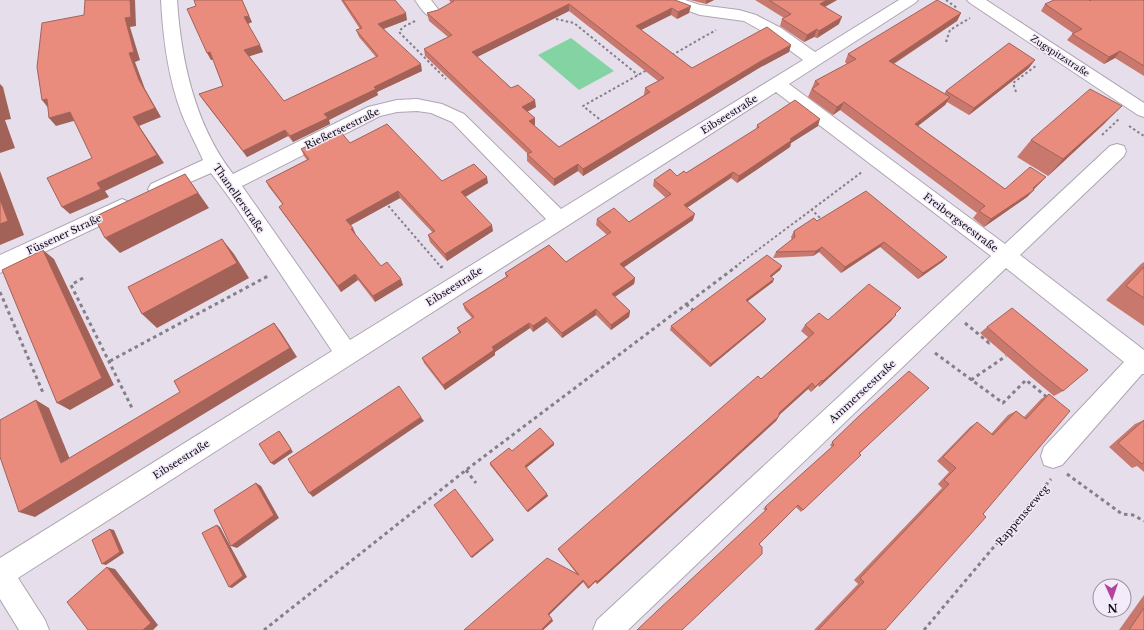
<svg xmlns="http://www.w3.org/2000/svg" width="1144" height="630" font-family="'Libre Baskerville',serif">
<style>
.green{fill:#84d4a3}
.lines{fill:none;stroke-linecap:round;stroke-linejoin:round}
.minor-casing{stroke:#aea5b2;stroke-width:2}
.tertiary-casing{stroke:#aea5b2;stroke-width:2}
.path-far1{stroke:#857f88;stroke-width:2;stroke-dasharray:2.5 2.5;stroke-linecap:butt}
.path{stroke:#857f88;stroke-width:3;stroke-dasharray:3.5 3.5;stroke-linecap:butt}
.minor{fill:#fff;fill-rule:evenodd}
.tertiary{fill:#fff;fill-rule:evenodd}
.wall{fill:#c8786c;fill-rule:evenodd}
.shaded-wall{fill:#a36258}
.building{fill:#e98c7d;stroke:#a36258;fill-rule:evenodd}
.labels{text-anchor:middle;stroke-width:3;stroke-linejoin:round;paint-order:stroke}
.far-street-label{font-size:9px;fill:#0e0b0f;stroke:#f4ebfa}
.street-label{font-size:10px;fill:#0e0b0f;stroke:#f4ebfa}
</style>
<rect width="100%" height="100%" fill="#e7deec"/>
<path class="green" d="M 571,38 L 614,71 L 579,90 L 538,55 Z"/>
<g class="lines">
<g class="minor-casing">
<path id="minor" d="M 161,0 L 177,0 C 181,61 195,125 233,174 L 368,107 L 397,100 L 417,99 L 442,104 L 464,114 L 561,209 L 803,60 L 769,35 L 744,21 L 700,15 L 667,3 L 664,0 L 685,0 L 700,5 L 739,10 L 756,15 L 781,28 L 815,52 L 899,0 L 918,0 L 915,3 L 789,84 L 1005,244 L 1110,146 L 1117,144 L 1124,146 L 1126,151 L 1124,156 L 1020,255 L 1144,350 L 1144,374 L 1142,374 L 1062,465 L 1053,468 L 1044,465 L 1041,456 L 1044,447 L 1124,362 L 1006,268 L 628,630 L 593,630 L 597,620 L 991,256 L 776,92 L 18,578 L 45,620 L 49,630 L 19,630 L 0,599 L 0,558 L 332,351 L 234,204 L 211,173 L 158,196 L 151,194 L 148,189 L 151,184 L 203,160 C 196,144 187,128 181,112 C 168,77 163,38 161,0 ZM 417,111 L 431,113 L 452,122 L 546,219 L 350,340 L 242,186 L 380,116 L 397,112 Z
M 415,0 L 431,0 L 441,13 L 439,16 C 426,20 422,9 415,0 Z
M 122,199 L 129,202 L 132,207 L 129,212 L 0,273 L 0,255 Z"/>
</g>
<g class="tertiary-casing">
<path id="tertiary" d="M 967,0 L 986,0 L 1144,103 L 1144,117 L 1138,115 L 970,3 Z"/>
</g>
<path class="path-far1" d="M 946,0 L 957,8
M 556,19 L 574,23 L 638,75
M 415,21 L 403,27 L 399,32 L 446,79
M 946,42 L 950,30 L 970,18
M 672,55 L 716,30
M 1016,92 L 1013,83 L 1037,65
M 603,122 L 583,106 L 647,70
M 1129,126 L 1144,136
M 1102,135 L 1119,119
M 385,202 L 441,267
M 811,209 L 822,220
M 735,267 L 862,172"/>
<path class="path" d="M 441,266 L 442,268
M 83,278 L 71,285 L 133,410
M 0,292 L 44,395
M 686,304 L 694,311
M 965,323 L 989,343 L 990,342
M 935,353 L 1003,403 L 1026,380 L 1048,398
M 110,361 L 268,276
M 971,380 L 1006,356
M 466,470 L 476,483
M 1067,474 L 1122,514 L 1133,515 L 1144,521
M 264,630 L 466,470 L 737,266
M 924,630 L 1051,479"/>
<use href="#minor" class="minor"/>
<use href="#tertiary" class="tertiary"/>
</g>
<path class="wall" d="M 341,0 L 395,0 L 407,20 L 384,29 L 422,71 L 377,92 L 378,95 L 329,120 L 330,124 L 293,142 L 288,136 L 247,157 L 203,100 L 199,94 L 223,86 L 213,59 L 211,60 L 196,6 L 252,22 L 248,24 L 263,52 L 249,56 L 284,101 L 376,57 L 359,37 L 356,30 L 360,29 Z
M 449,0 L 675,0 L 689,13 L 677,19 L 671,15 L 641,30 L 692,68 L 791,45 L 789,52 L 759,68 L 583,176 L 578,171 L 554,186 L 527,161 L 527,154 L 528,154 L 425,56 L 424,49 L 448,37 L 429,21 L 427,13 L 438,10 L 451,3 ZM 569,11 L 658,81 L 645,88 L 644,95 L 559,147 L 534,126 L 535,125 L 527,112 L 536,107 L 511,88 L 477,57 Z
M 690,0 L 714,0 L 706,4 Z
M 755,0 L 837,0 L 825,7 L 839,24 L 817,38 L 814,37 L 804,42 L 780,26 L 782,19 L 784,18 Z
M 1144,0 L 1144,76 L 1115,58 L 1104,64 L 1067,40 L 1073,33 L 1041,11 L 1045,4 L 1090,1 Z
M 961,13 L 957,21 L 894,64 L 944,94 L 946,91 L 1029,68 L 969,115 L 947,102 L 945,105 L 918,126 L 1005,189 L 1046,177 L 1034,189 L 1027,197 L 984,227 L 973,218 L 977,213 L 840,110 L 833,115 L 808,97 L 815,81 L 847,64 L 845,62 L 848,54 Z
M 1105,123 L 1048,176 L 1017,157 L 1031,140 Z
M 757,125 L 818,126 L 791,143 L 790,147 L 737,183 L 731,178 L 687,208 L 693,220 L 624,267 L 635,278 L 634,284 L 615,297 L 630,311 L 629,317 L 611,330 L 596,315 L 562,338 L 547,322 L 533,332 L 530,328 L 495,352 L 495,355 L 445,390 L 424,363 L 422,358 L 459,333 L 457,328 L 472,318 L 465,310 L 463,304 L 506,277 L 505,273 L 566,262 L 607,235 L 596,225 L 597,219 L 629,222 L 666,198 L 653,186 L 654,180 L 677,176 L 686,173 L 756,130 Z
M 350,143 L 442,181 L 488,183 L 465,197 L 493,231 L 447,261 L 430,242 L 428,235 L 433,233 L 400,198 L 351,225 L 356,235 L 381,266 L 403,285 L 375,302 L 358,280 L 341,292 L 283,213 L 279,207 L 283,205 L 269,187 L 266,181 L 307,160 L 304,156 L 301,149 Z
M 817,221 L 947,257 L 942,262 L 918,279 L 880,247 L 841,273 L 819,252 L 813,256 L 773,258 L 776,252 L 792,240 L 791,237 L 794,231 Z
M 1144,262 L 1144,326 L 1106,300 L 1141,264 Z
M 782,266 L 780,270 L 771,277 L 773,282 L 748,301 L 766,319 L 764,322 L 710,367 L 670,330 L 671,326 Z
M 895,315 L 891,321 L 819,387 L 818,385 L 811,392 L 808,389 L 779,415 L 779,416 L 776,421 L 597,584 L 595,582 L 588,589 L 583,582 L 549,615 L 553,621 L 543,630 L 464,630 L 576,573 L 559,551 L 558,549 L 761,379 L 808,337 L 801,331 L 805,325 L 828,320 Z
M 987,327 L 1063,391 L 1054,396 L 1031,377 L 980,333 Z
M 1049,394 L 983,514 L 885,630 L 814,630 L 858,584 L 854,580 L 942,488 L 938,484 L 949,472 L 937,461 L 970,427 L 977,422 L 991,434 L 1008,415 L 1016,411 L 1024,417 L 1041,399 Z
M 859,416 L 867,446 L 801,512 L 796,507 L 759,544 L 766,511 L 763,509 L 832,447 L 830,445 Z
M 1144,420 L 1144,472 L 1137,466 L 1132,468 L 1109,447 L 1135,424 Z
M 554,443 L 554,445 L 526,468 L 548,496 L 528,512 L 490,465 L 490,463 L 512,451 Z
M 1144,595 L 1144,630 L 1119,630 Z"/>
<path class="shaded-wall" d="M 130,0 L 135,0 L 136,26 L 130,27 L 140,60 L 135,62 L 145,89 L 161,117 L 139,126 L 164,163 L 105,191 L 109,197 L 70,214 L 62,207 L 97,183 L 133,117 L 139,80 L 129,53 L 125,18 Z
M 242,0 L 252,22 L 247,24 L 244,17 Z
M 706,0 L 714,0 L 706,4 Z
M 827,0 L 837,0 L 817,11 L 820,4 Z
M 569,4 L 569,11 L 473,59 L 472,52 Z
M 691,6 L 689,13 L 677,19 L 678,12 Z
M 672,8 L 671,15 L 635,33 L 636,26 Z
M 406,13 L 407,20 L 380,30 L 378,24 Z
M 961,13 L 957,21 L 885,69 L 889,61 Z
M 842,17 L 839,24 L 817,38 L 819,31 Z
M 817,29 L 814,37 L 804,42 L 807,35 Z
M 260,45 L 263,52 L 247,57 L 244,50 Z
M 791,45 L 789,52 L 759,68 L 583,176 L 583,169 L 761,61 Z
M 1120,51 L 1115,58 L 1104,64 L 1109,57 Z
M 210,52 L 214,59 L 211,60 L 207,53 Z
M 1035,60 L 1029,68 L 969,115 L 974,108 Z
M 421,64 L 422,71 L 377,92 L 378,95 L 329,120 L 330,124 L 293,142 L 290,136 L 324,114 L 374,87 Z
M 0,84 L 3,87 L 11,119 L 5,120 L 15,148 L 0,153 Z
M 950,97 L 945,105 L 910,132 L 915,124 Z
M 47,99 L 49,109 L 42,100 Z
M 535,100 L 536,107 L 523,114 L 522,107 Z
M 844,102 L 840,110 L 833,115 L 837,107 Z
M 1122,106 L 1105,123 L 1048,176 L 1063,159 Z
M 70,112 L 77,120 L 56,126 L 49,118 Z
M 535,118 L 535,125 L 530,128 L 529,121 Z
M 820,119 L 818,126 L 791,143 L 790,147 L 737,183 L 739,176 L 790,139 Z
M 285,130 L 288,136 L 247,157 L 243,151 Z
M 578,164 L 578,171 L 554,186 L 554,179 Z
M 0,171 L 24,235 L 0,245 Z
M 733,172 L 731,178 L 682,211 L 684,205 Z
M 185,174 L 209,208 L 120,253 L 105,238 Z
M 487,177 L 488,183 L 462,199 L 461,192 Z
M 1046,177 L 1031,192 L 1034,190 L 1027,197 L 984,227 L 991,219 L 1033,188 Z
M 398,191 L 400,198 L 349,226 L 346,220 Z
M 695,214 L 693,220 L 620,270 L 620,264 Z
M 492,225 L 493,231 L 447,261 L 445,254 Z
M 353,228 L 356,235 L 354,236 L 351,229 Z
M 222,239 L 234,254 L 249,278 L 157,328 L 142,314 Z
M 884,242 L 880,247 L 841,273 L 845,267 Z
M 822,247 L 819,252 L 813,256 L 816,251 Z
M 43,250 L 54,259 L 114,385 L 70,410 L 57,403 Z
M 947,257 L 942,262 L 918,279 L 923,273 Z
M 782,266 L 780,270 L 769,279 L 770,276 Z
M 355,274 L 358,280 L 341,292 L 338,286 Z
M 635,278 L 634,284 L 611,299 L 612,294 Z
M 401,279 L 403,285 L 375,302 L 373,296 Z
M 774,279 L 773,282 L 745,303 L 746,300 Z
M 596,309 L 596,315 L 562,338 L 562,333 Z
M 630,311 L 629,317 L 611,330 L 611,325 Z
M 896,315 L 891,321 L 819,387 L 823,381 Z
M 546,317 L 547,322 L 533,332 L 533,326 Z
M 766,319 L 764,322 L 710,367 L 711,364 Z
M 274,323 L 281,332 L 297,357 L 35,517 L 19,512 Z
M 529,323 L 530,328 L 495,352 L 495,355 L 445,390 L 443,385 L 492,347 Z
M 822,380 L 818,385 L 811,392 L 815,387 Z
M 812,383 L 808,389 L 776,418 L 779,413 Z
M 36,400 L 49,408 L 74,469 L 61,463 Z
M 779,416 L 776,421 L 597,584 L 597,582 Z
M 421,417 L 424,421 L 313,497 L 309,493 Z
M 279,431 L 281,433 L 293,452 L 274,465 L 271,463 Z
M 554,443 L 554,445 L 526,468 L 525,466 Z
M 256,483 L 261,486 L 279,518 L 237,548 L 231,546 Z
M 547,494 L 548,496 L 528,512 L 527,511 Z
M 217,525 L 220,527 L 247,577 L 232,588 L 229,587 Z
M 110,529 L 114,530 L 124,553 L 106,565 L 102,564 Z
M 493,539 L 494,540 L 472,558 L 471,557 Z
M 107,567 L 115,569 L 158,625 L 153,630 L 143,630 Z
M 583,580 L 583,582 L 548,616 L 548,614 Z
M 596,580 L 595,582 L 588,589 L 589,587 Z
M 552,619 L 553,621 L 543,630 L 542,629 Z"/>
<path class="building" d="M 85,0 L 130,0 L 131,17 L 125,18 L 134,52 L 129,53 L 139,80 L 155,108 L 133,117 L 157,155 L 97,183 L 101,189 L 62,207 L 47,178 L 92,158 L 70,112 L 49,118 L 47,99 L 42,100 L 37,67 L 42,23 L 84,15 Z
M 194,0 L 242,0 L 249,16 L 244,17 L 260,45 L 244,50 L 284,101 L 378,56 L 356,30 L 362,28 L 343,0 L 395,0 L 406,13 L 378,24 L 421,64 L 374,87 L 376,89 L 324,114 L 328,118 L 290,136 L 285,130 L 243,151 L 199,94 L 223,86 L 210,52 L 207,53 L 187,9 L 196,6 Z
M 453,0 L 675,0 L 691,6 L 678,12 L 672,8 L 636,26 L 692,68 L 767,27 L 791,45 L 761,61 L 583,169 L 578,164 L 554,179 L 527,154 L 532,152 L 424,49 L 452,35 L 427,13 L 438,10 L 454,1 ZM 569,4 L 664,78 L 645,88 L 650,92 L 559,147 L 529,121 L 535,118 L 522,107 L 535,100 L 518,85 L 511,88 L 472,52 Z
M 769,0 L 827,0 L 820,4 L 842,17 L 819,31 L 817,29 L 807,35 L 782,19 L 791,14 Z
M 937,0 L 961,13 L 889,61 L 950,97 L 915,124 L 1005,189 L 1030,167 L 1046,177 L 1033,188 L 1034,190 L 991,219 L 979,211 L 985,206 L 844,102 L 837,107 L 812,89 L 819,84 L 815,81 L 856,59 L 848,54 Z
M 1054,0 L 1089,0 L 1090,1 L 1091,0 L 1144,0 L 1144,66 L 1120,51 L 1109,57 L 1072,34 L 1082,29 L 1045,4 Z
M 1009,43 L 1035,60 L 974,108 L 946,91 Z
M 1090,89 L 1122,106 L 1063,159 L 1031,140 Z
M 795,100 L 820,119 L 790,139 L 792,140 L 739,176 L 733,172 L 684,205 L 695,214 L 620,264 L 635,278 L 612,294 L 630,311 L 611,325 L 596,309 L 562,333 L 546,317 L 533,326 L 529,323 L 492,347 L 494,350 L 443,385 L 422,358 L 461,332 L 457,328 L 474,317 L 463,304 L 508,276 L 505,273 L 549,245 L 566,262 L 611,232 L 597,219 L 614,208 L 629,222 L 671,194 L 654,180 L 670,169 L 677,176 L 684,171 L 686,173 L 759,127 L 757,125 Z
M 387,124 L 442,181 L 474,164 L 487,177 L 461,192 L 492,225 L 445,254 L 428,235 L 435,231 L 398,191 L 346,220 L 353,228 L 351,229 L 381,266 L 387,262 L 401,279 L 373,296 L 355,274 L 338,286 L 279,207 L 283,204 L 266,181 L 309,159 L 301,149 L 339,130 L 350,143 Z
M 185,174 L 198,193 L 105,238 L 94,217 Z
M 866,191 L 947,257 L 923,273 L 884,242 L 845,267 L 822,247 L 816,251 L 776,252 L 795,237 L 794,231 L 814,218 L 817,221 Z
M 0,199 L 8,221 L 0,224 Z
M 222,239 L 237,263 L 142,314 L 128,287 Z
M 43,250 L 102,378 L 57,403 L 2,270 Z
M 767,255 L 782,266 L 770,276 L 774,279 L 746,300 L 766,319 L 711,364 L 671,326 Z
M 1144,267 L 1144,298 L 1126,286 Z
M 869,284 L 901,308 L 895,314 L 896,315 L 823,381 L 822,380 L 815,387 L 812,383 L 779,413 L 779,416 L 597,582 L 596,580 L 589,587 L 583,580 L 548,614 L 552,619 L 542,629 L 543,630 L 464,630 L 547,558 L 579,575 L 558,549 L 758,376 L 761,379 L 814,333 L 805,325 L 819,313 L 828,320 Z
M 1012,308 L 1088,370 L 1063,391 L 1038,371 L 987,327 Z
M 274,323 L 290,348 L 19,512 L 0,457 L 0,420 L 36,400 L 61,463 L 180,392 L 174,381 Z
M 909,371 L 929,388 L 867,446 L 859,453 L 861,455 L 803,510 L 798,505 L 759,544 L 762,547 L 762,554 L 682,630 L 637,630 L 657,611 L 767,509 L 765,507 L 834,445 L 832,442 L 859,416 Z
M 399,386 L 421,417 L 309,493 L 288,459 Z
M 1049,394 L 1070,411 L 983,514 L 986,517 L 885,630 L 818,630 L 864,582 L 860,578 L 949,484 L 944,480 L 956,468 L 943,457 L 977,422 L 993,435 L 1016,411 L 1026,419 Z
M 1144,420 L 1144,462 L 1142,464 L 1118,443 Z
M 540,428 L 554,443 L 525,466 L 547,494 L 527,511 L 490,463 L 509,448 L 512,451 Z
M 279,431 L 291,449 L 271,463 L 259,444 Z
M 256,483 L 274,515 L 231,546 L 214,510 Z
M 455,489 L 493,539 L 471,557 L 434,505 Z
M 217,525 L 243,576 L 229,587 L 202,533 Z
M 110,529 L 120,552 L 102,564 L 92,540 Z
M 107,567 L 151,623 L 143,630 L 88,630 L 67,602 Z
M 1144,608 L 1144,630 L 1129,630 Z"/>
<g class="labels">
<g class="far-street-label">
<text transform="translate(1060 56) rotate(33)" y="3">Zugspitzstraße</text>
</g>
<g class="street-label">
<text transform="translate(729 114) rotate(-32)" y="4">Eibseestraße</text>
<text transform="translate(342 128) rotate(-26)" y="4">Rießerseestraße</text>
<text transform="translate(239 198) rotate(55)" y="4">Thanellerstraße</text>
<text transform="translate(961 222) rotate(37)" y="4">Freibergseestraße</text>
<text transform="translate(64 234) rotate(-25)" y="4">Füssener Straße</text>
<text transform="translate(454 286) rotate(-32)" y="4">Eibseestraße</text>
<text transform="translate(862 391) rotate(-43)" y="4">Ammerseestraße</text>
<text transform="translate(181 459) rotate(-32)" y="4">Eibseestraße</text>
<text transform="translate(1022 515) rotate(-50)" y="4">Rappenseeweg</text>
</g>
</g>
<g transform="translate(1112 598) rotate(177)"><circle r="19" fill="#f4ebfa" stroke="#98919c"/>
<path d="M0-3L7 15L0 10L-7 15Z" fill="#b3439f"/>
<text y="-6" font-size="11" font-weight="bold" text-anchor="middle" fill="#0e0b0f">N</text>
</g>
</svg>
